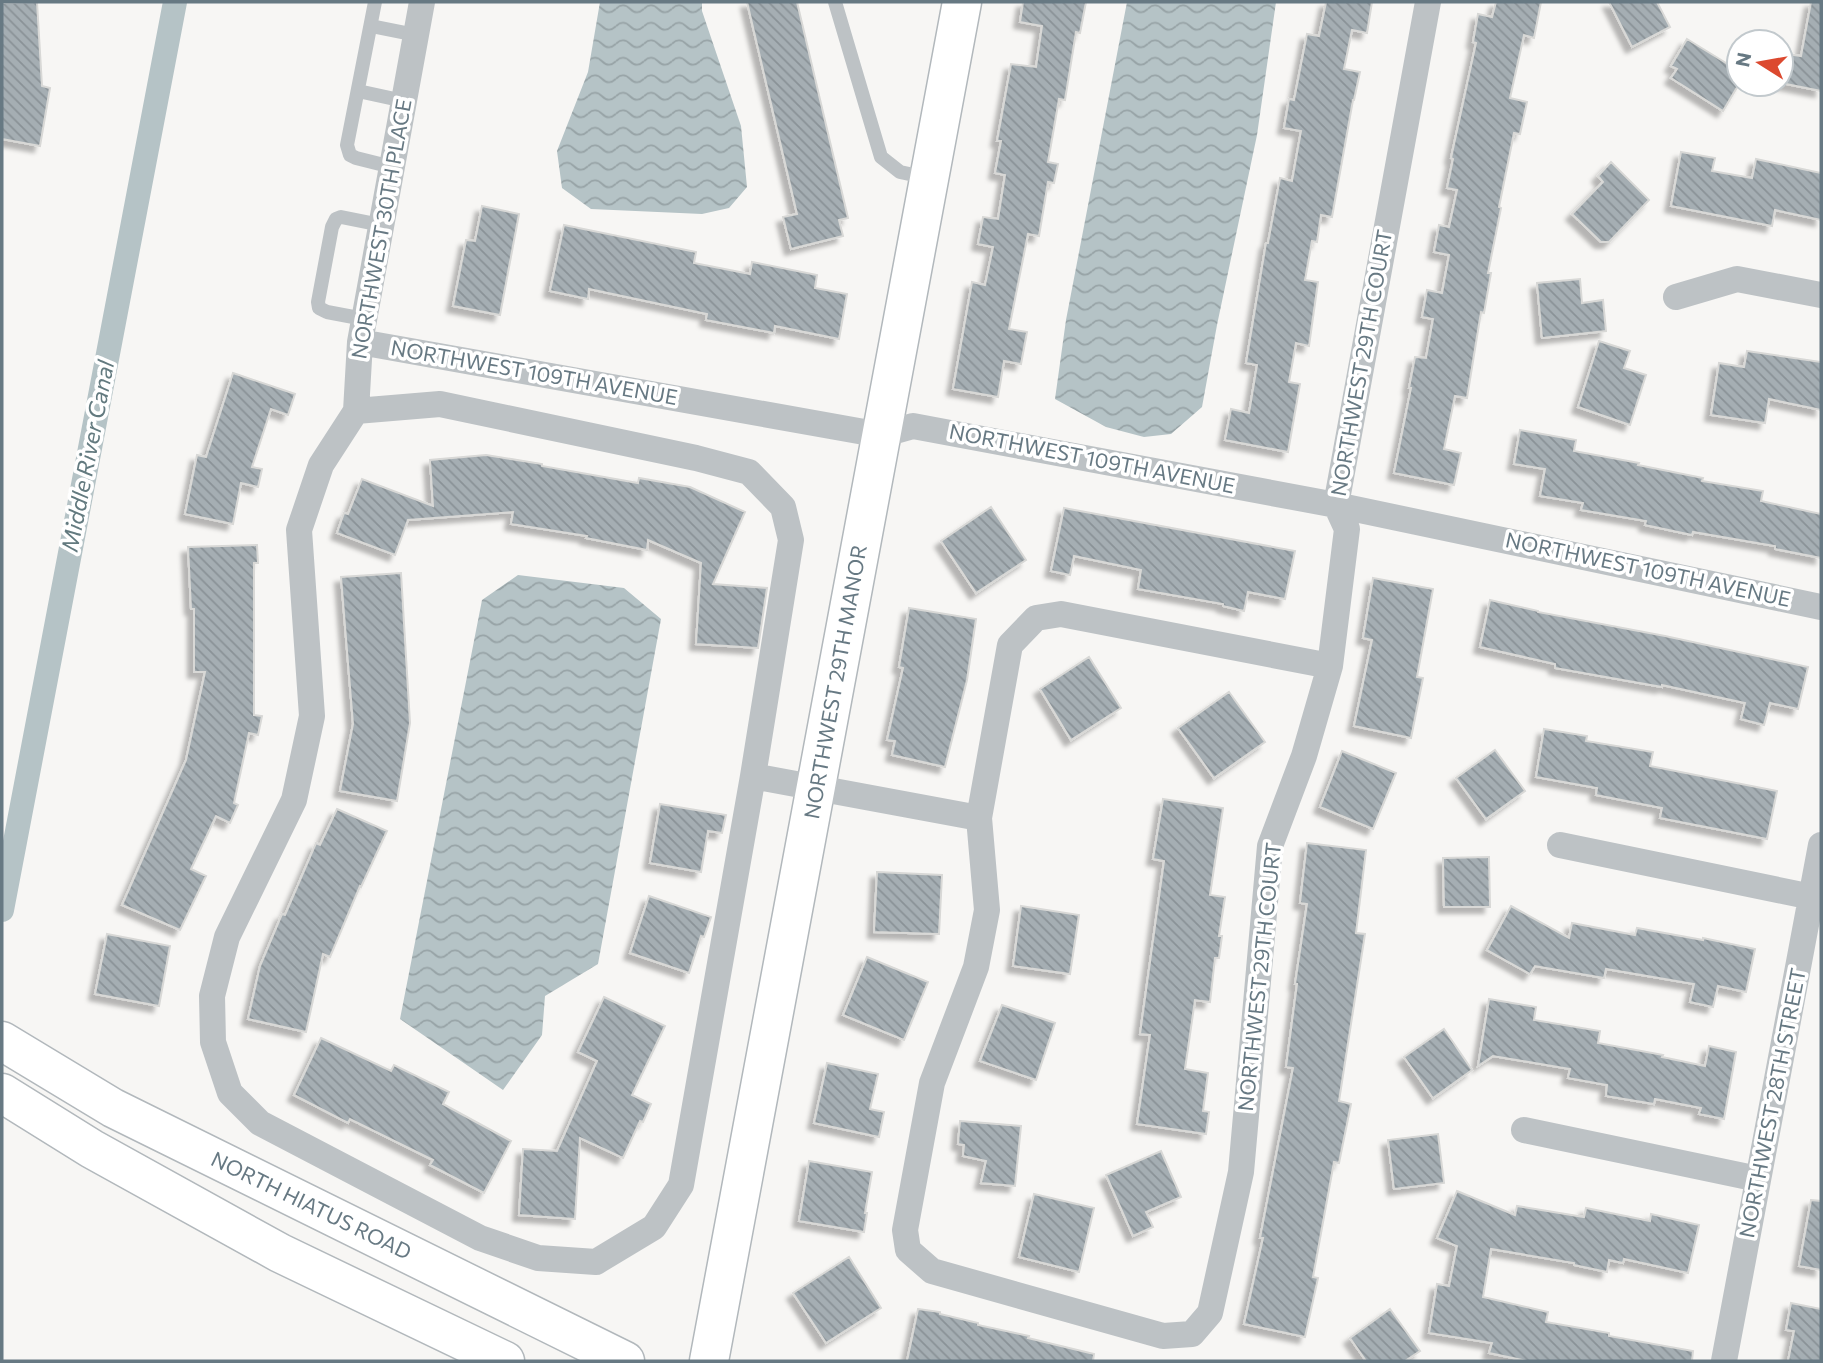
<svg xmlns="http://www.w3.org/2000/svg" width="1823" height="1363" font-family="Commissioner,sans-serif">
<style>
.water{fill:url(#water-waves)}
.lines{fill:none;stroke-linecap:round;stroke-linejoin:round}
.canal{stroke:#b5c3c6;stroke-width:24}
.building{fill:url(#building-back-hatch);stroke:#d8d8d6;stroke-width:2;filter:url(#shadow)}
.secondary-casing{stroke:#b2b8bc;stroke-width:41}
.lane{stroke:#bdc2c5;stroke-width:14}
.street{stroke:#bdc2c5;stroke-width:26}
.secondary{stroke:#fff;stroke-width:38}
.labels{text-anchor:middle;stroke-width:7;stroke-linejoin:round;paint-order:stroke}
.street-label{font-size:21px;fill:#677983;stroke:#fff}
.water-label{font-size:23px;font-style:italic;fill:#637a7f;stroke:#fff}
</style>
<defs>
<pattern id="water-waves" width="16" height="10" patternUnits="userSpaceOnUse" patternTransform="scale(1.75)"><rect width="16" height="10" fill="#b5c3c6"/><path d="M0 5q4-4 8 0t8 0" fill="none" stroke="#97a3a6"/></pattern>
<pattern id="building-back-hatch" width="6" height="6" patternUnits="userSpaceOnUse" patternTransform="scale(1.75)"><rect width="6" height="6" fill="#a5aeb3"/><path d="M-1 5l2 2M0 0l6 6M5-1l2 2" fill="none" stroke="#8a9297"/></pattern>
<filter id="shadow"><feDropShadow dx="-6" dy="6" stdDeviation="2" flood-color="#0004"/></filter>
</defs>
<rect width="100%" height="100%" fill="#f7f6f4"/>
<path class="water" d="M 600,2 L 702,2 L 702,11 L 741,126 L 747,187 L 729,208 L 702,214 L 591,209 L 562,188 L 557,151 L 588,72 Z
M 1127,2 L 1276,2 L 1257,135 L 1217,325 L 1202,407 L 1171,434 L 1144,437 L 1106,427 L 1055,399 L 1066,320 Z
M 518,575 L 624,588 L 661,619 L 598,964 L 545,996 L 542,1035 L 503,1090 L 400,1019 L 482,600 Z"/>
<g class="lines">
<path class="canal" d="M 2,910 L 175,2"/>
</g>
<path class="building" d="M 37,2 L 42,86 L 50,88 L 40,146 L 2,139 L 2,3 Z
M 747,2 L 797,2 L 848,218 L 839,220 L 843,236 L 791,249 L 783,217 L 797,214 Z
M 1023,2 L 1086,2 L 1080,33 L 1076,32 L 1065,100 L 1059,99 L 1048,162 L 1058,164 L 1054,183 L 1048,182 L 1039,236 L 1028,234 L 1009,329 L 1027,332 L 1021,364 L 1004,361 L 998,397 L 953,389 L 972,282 L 985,285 L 993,247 L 978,244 L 983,217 L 998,219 L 1005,175 L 995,173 L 1001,141 L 997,141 L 1011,64 L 1036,67 L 1042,26 L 1020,22 Z
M 1326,2 L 1372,2 L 1367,33 L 1352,30 L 1344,69 L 1360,72 L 1354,100 L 1353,100 L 1332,217 L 1321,215 L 1317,242 L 1312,241 L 1305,280 L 1318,282 L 1309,346 L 1296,343 L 1289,382 L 1300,384 L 1288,452 L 1225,440 L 1231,409 L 1249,413 L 1257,365 L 1246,363 L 1266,243 L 1268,243 L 1280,178 L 1292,181 L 1301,131 L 1284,128 L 1289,99 L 1294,100 L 1307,34 L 1319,36 Z
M 1496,2 L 1541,2 L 1534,38 L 1524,35 L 1510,98 L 1527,102 L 1520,134 L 1514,133 L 1499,207 L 1501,208 L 1488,273 L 1491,273 L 1484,313 L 1481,312 L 1467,398 L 1455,396 L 1444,449 L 1461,453 L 1454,485 L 1394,473 L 1411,388 L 1409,388 L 1415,357 L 1426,358 L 1433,319 L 1422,317 L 1427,290 L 1442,293 L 1449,255 L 1434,252 L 1439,225 L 1449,227 L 1457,190 L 1447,188 L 1453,159 L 1451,158 L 1476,43 L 1473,42 L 1478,14 L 1492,17 Z
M 1609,2 L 1657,2 L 1670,27 L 1632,47 Z
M 1811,2 L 1821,2 L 1821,91 L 1781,83 L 1781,53 L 1801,56 Z
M 1687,39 L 1739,71 L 1739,84 L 1723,111 L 1671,78 L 1677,69 L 1671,66 Z
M 1681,152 L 1715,158 L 1712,171 L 1752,178 L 1756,159 L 1821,173 L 1821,220 L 1775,210 L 1772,226 L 1671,206 Z
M 1611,162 L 1649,200 L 1609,242 L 1601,242 L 1572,214 L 1603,182 L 1598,176 Z
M 482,206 L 519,214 L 500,315 L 453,306 L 466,240 L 475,241 Z
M 564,225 L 696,252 L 694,263 L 750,274 L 752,262 L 817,275 L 815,288 L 847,294 L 839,339 L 775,326 L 774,333 L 706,320 L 707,314 L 589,289 L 588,299 L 550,291 Z
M 1580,279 L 1582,303 L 1603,300 L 1606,331 L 1542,338 L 1537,283 Z
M 1599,341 L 1630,351 L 1624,368 L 1646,375 L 1630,425 L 1578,407 Z
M 1747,351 L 1821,362 L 1821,410 L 1769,399 L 1765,423 L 1711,415 L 1719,363 L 1744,367 Z
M 233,373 L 295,394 L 288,415 L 271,409 L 252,467 L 262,469 L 258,487 L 241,483 L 233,524 L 185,514 L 197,455 L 206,457 Z
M 1520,430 L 1576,440 L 1574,451 L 1639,463 L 1638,465 L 1703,478 L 1702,481 L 1763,491 L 1761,501 L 1821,514 L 1821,558 L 1775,549 L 1775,546 L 1693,532 L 1692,535 L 1645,525 L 1646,521 L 1581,510 L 1583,503 L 1540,496 L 1545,469 L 1514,464 Z
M 486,455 L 542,464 L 542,466 L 638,483 L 639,478 L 690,487 L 745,512 L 713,584 L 767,588 L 758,648 L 696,644 L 701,563 L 648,540 L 647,550 L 586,538 L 587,536 L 511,524 L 513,512 L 408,520 L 395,555 L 337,533 L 344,513 L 348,514 L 362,479 L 433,506 L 430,460 Z
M 991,507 L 1026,560 L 976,593 L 941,541 Z
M 1064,508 L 1295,551 L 1285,599 L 1248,592 L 1244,611 L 1223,606 L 1223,604 L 1138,589 L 1141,570 L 1074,556 L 1070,575 L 1051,571 Z
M 257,545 L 258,563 L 254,563 L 254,715 L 262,716 L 258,735 L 249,733 L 234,803 L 238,805 L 230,823 L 216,816 L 191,869 L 206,876 L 180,930 L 122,905 L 186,760 L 205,672 L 194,672 L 194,609 L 191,609 L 188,547 Z
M 401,573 L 410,723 L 397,801 L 340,791 L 353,724 L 341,577 Z
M 1373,578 L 1433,589 L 1417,677 L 1423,678 L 1411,738 L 1354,726 L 1372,640 L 1363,638 Z
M 1490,600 L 1538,611 L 1538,612 L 1665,636 L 1808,667 L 1798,709 L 1770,703 L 1764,725 L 1741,719 L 1745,703 L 1662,685 L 1662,687 L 1555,668 L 1555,664 L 1480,647 Z
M 909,608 L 976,619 L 967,680 L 945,767 L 892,755 L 895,741 L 887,740 L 903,668 L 899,667 Z
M 1089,657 L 1121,708 L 1071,740 L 1040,689 Z
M 1229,692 L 1265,742 L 1214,778 L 1178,728 Z
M 1544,729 L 1587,736 L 1586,741 L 1653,752 L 1650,766 L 1777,791 L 1767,839 L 1660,818 L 1662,808 L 1596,795 L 1597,788 L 1536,777 Z
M 1495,750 L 1525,791 L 1486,819 L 1456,778 Z
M 1342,751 L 1396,773 L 1373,829 L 1320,807 Z
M 1163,799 L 1223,808 L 1210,895 L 1225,897 L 1219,936 L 1222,936 L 1219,958 L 1215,958 L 1210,1002 L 1195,1000 L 1185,1069 L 1208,1073 L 1203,1111 L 1209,1112 L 1206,1134 L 1137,1124 L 1150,1035 L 1140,1034 L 1164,861 L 1153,859 Z
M 660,804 L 726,815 L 722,833 L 708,831 L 701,872 L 650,863 Z
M 337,809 L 387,831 L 361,887 L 360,886 L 330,957 L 323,954 L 306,1032 L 248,1019 L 260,966 L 282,914 L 285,915 L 316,843 L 320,845 Z
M 1307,843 L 1366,850 L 1356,933 L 1365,934 L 1339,1101 L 1351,1104 L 1339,1163 L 1334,1162 L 1313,1277 L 1318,1278 L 1305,1337 L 1244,1324 L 1263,1238 L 1260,1238 L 1293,1068 L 1286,1067 L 1297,984 L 1295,984 L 1307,904 L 1300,903 Z
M 1489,857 L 1490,907 L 1444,907 L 1443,858 Z
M 877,872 L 942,875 L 939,934 L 874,932 Z
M 649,896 L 711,917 L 704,937 L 701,936 L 689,973 L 630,953 Z
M 1021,906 L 1079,915 L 1070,974 L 1013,966 Z
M 1511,906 L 1569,938 L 1572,923 L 1635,935 L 1637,928 L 1703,940 L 1703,938 L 1755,949 L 1746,992 L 1718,986 L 1713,1007 L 1690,1002 L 1694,984 L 1606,969 L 1604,978 L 1535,966 L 1530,974 L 1487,950 Z
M 107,934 L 170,946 L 159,1006 L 95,994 Z
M 867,957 L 928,982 L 904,1040 L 843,1015 Z
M 604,997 L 665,1026 L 632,1095 L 651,1104 L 643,1122 L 640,1121 L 623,1158 L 580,1138 L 575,1219 L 519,1215 L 523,1149 L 557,1151 L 597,1061 L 578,1052 Z
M 1489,999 L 1536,1007 L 1534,1020 L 1600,1031 L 1598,1043 L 1663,1055 L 1662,1057 L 1705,1066 L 1709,1046 L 1736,1052 L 1724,1119 L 1699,1114 L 1701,1108 L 1655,1099 L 1654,1104 L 1606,1096 L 1607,1085 L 1568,1078 L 1570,1069 L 1493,1056 L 1478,1066 Z
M 1002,1005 L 1055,1023 L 1036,1080 L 980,1061 Z
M 1444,1029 L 1472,1070 L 1433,1098 L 1404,1057 Z
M 321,1038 L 391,1071 L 394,1065 L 449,1092 L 443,1104 L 511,1141 L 484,1193 L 430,1165 L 433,1160 L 350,1119 L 348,1123 L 294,1095 Z
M 827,1063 L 878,1074 L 870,1109 L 884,1112 L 879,1137 L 814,1123 Z
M 960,1121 L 1021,1126 L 1015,1186 L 981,1183 L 986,1161 L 963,1156 L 964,1145 L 958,1144 Z
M 1438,1134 L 1444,1183 L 1394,1189 L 1388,1140 Z
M 1161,1151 L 1181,1197 L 1146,1212 L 1153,1227 L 1133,1236 L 1106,1175 Z
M 809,1161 L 872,1172 L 865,1213 L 867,1213 L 864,1232 L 799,1221 Z
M 1457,1191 L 1515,1215 L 1517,1206 L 1584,1217 L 1586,1208 L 1650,1221 L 1651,1214 L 1699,1225 L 1688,1273 L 1624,1259 L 1623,1263 L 1609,1260 L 1607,1272 L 1574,1265 L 1574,1263 L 1491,1249 L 1483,1297 L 1548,1312 L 1546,1322 L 1609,1333 L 1609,1336 L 1693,1351 L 1692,1361 L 1527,1361 L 1489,1353 L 1492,1343 L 1429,1333 L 1437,1284 L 1449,1286 L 1457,1246 L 1437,1238 Z
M 1034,1194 L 1094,1208 L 1079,1272 L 1019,1257 Z
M 1811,1200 L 1821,1201 L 1821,1270 L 1799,1266 Z
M 849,1257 L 881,1308 L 826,1343 L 793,1293 Z
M 1791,1303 L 1821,1309 L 1821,1361 L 1788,1361 L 1794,1331 L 1786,1330 Z
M 918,1309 L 940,1312 L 940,1314 L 978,1323 L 978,1325 L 1029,1336 L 1028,1338 L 1094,1354 L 1093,1361 L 907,1361 Z
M 1390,1309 L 1420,1351 L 1405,1361 L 1366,1361 L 1350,1338 Z"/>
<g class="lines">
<g class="secondary-casing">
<path id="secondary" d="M 2,1041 L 113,1108 L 625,1361
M 2,1093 L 92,1149 L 280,1253 L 505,1361
M 709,1361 L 962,2"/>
</g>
<path class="lane" d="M 375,2 L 347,145 L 350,155 L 356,158 L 392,167
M 835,2 L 881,157 L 900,172 L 928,178
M 371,26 L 416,35
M 358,91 L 404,101
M 364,319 L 327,312 L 319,308 L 318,302 L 332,227 L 336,219 L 341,217 L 381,225"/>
<path class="street" d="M 1676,297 L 1737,279 L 1821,295
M 360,342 L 881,435 L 913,426 L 1336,505 L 1821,607
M 356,411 L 440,404 L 696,458 L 749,472 L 783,507 L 791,540 L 753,776 L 681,1185 L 654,1227 L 596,1262 L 538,1258 L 480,1238 L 260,1123 L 230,1093 L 213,1042 L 212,996 L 227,937 L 294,800 L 312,716 L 299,530 L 321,465 L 356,411 L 360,342 L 422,2
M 1330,666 L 1061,614 L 1036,618 L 1010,645 L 979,818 L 987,910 L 976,967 L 932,1083 L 905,1230 L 908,1250 L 932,1271 L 1163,1336 L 1192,1334 L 1210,1313 L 1241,1172 L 1270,846 L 1304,756 L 1330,666 L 1347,529 L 1336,505 L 1428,2
M 753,776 L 979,818
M 1560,845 L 1812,897
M 1524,1130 L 1758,1179
M 1724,1361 L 1821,845"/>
<use href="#secondary" class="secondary"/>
</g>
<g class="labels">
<g class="street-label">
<text transform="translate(382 229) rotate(-80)" y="7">NORTHWEST 30TH PLACE</text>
<text transform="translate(1362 363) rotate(-80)" y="7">NORTHWEST 29TH COURT</text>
<text transform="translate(534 373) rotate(10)" y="7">NORTHWEST 109TH AVENUE</text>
<text transform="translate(1092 459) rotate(11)" y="7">NORTHWEST 109TH AVENUE</text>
<text transform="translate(1648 570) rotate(12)" y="7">NORTHWEST 109TH AVENUE</text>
<text transform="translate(836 682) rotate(-80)" y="7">NORTHWEST 29TH MANOR</text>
<text transform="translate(1260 977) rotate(-84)" y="7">NORTHWEST 29TH COURT</text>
<text transform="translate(1773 1103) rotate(-79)" y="7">NORTHWEST 28TH STREET</text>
<text transform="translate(311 1206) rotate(26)" y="7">NORTH HIATUS ROAD</text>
</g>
<g class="water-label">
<text transform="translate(88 456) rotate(-79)" y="8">Middle River Canal</text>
</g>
</g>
<rect width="1823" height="1363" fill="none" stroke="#677983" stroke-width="7"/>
<g transform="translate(1760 63) rotate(281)"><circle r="33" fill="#ffffff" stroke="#c2c9cd" stroke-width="2"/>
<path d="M0-5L12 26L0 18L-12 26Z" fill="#dc492f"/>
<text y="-10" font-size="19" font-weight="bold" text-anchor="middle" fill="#677983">N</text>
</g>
</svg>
